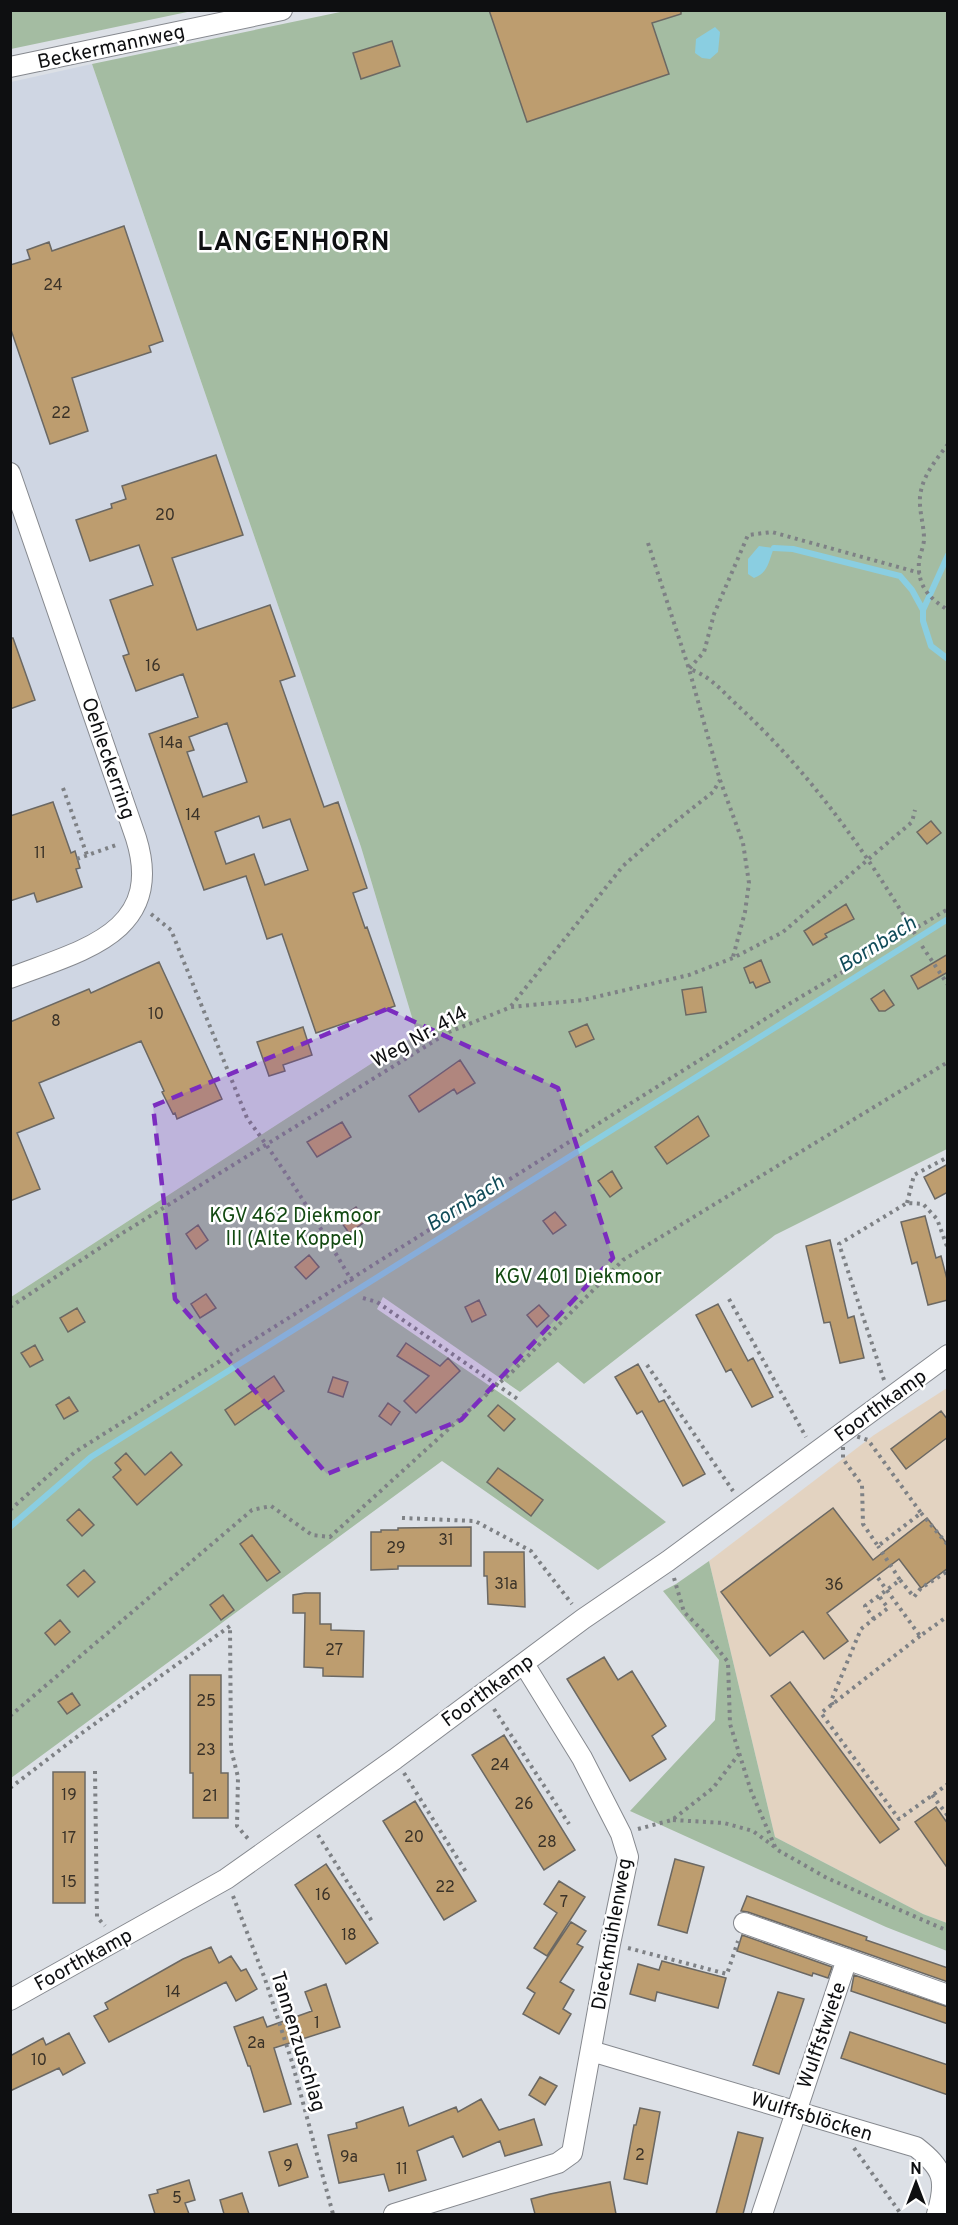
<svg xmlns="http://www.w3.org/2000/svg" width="958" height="2225" font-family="Overpass,sans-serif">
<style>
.built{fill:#cfd6e3}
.education{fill:#e3d3c1}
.green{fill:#a4bca2}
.water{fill:#8acee1}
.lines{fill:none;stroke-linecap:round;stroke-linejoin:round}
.stream{stroke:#8acee1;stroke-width:6}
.building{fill:#bd9d6f;stroke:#6b6863;stroke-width:1.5;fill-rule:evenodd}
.minor-casing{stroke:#86898f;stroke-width:22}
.path{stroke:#7e8185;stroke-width:4;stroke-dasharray:3 4.5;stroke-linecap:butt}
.minor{stroke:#fff;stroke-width:20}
.marked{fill:#7b2cbf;fill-opacity:0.2;stroke:#7b2cbf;stroke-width:4.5;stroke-dasharray:12 8;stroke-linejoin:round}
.labels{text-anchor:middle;stroke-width:5;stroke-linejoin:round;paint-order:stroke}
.number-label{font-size:16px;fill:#3a3228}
.street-label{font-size:20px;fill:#0e0f11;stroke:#fff}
.park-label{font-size:20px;fill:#134a12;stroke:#fff}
.water-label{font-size:21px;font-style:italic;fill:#114c59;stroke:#fff}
.district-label{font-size:26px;font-weight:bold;letter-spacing:1.5px;fill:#0e0f11;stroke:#fff}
</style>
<rect width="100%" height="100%" fill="#dce0e6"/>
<path class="built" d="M 92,64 L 361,847 L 417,1034 L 11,1297 L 11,82 Z"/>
<path class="education" d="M 947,1388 L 947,1923 L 923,1914 L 775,1837 L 709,1561 L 874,1435 Z"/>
<path class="green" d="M 11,10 L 192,10 L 192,11 L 11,49 Z
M 345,11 L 947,11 L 947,1149 L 775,1235 L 584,1384 L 558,1362 L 520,1392 L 383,1297 L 377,1309 L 512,1401 L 666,1522 L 598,1570 L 442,1461 L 11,1778 L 11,1297 L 417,1034 L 361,847 L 92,64 Z
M 709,1561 L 775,1837 L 923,1914 L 947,1923 L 947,1951 L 886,1927 L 630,1811 L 715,1720 L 719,1660 L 663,1591 L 676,1584 Z"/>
<path class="water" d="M 715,27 L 720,32 L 718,52 L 710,59 L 702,58 L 695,53 L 696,39 Z
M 759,546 L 774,548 C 768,562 769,572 754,578 L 748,574 L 748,559 Z"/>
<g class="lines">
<path class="stream" d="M 774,548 L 793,549 L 900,576 L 912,590 L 923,610
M 948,555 L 923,610 L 923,621 L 931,646 L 948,659
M 10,1527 L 91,1457 L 948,919"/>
</g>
<path class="building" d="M 489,10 L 681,10 L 681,14 L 652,23 L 669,74 L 527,122 Z
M 392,41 L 400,66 L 361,79 L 353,53 Z
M 124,226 L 163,341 L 149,346 L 151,352 L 72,378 L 88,431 L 50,444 L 10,327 L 10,265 L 30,259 L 27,250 L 49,242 L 52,251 Z
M 216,455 L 243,535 L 172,558 L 197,630 L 270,605 L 295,676 L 280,681 L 324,807 L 338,802 L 367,888 L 353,893 L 365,928 L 367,927 L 395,1006 L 316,1033 L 282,934 L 267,939 L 246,876 L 204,890 L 149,734 L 198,717 L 183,674 L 136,691 L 123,656 L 129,654 L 110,600 L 153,585 L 139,545 L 90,561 L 76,520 L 112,508 L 111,504 L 126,499 L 122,486 ZM 227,723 L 247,782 L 203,797 L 187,752 L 194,750 L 189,737 ZM 259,816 L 263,828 L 290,819 L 308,870 L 265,885 L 254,854 L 226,864 L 215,832 Z
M 10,638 L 13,638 L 35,700 L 10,709 Z
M 53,802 L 71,853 L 75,851 L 80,868 L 76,869 L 82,887 L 37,902 L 34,893 L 10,901 L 10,816 Z
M 931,821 L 941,833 L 927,844 L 917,832 Z
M 846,904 L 854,919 L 825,934 L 827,937 L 813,945 L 804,931 Z
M 948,954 L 948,972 L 918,989 L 911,976 Z
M 761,960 L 770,982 L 756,988 L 753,982 L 750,983 L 744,968 Z
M 159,962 L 222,1099 L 177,1119 L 175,1113 L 173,1114 L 162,1092 L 164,1091 L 141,1041 L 39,1083 L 54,1118 L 17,1133 L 40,1189 L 10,1201 L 10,1022 L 89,989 L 91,993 Z
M 702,987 L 706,1012 L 686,1015 L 682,990 Z
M 884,990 L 894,1005 L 885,1011 L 879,1011 L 871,999 Z
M 587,1024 L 594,1039 L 576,1047 L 569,1032 Z
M 303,1027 L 312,1055 L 283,1065 L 285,1071 L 269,1076 L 257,1042 Z
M 460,1060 L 475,1083 L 457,1094 L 454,1089 L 419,1112 L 409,1096 Z
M 698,1116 L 709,1136 L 667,1164 L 655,1147 Z
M 342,1122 L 351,1137 L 317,1157 L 307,1142 Z
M 948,1164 L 948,1192 L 935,1199 L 924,1177 Z
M 612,1171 L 622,1188 L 610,1197 L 598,1181 Z
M 356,1207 L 366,1221 L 349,1233 L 339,1219 Z
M 555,1212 L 566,1225 L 553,1234 L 543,1221 Z
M 925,1216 L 936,1258 L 941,1256 L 948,1283 L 948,1300 L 928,1305 L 917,1262 L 912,1264 L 901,1222 Z
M 198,1225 L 208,1240 L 196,1249 L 186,1234 Z
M 830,1240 L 848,1318 L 854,1316 L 864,1358 L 840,1363 L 830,1322 L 824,1323 L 806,1246 Z
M 309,1255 L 319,1267 L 306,1279 L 295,1267 Z
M 206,1294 L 216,1308 L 200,1318 L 191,1304 Z
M 479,1300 L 486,1315 L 472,1322 L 465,1307 Z
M 718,1304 L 748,1361 L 753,1358 L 773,1397 L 752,1407 L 731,1369 L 726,1372 L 696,1315 Z
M 539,1305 L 549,1316 L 537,1327 L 527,1315 Z
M 77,1308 L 85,1322 L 68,1332 L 60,1318 Z
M 406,1343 L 440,1366 L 448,1358 L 460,1371 L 416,1413 L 404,1401 L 429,1376 L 397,1356 Z
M 35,1345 L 43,1360 L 30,1367 L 21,1353 Z
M 638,1364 L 659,1402 L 664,1400 L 705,1474 L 683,1486 L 642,1411 L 637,1414 L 615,1377 Z
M 274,1376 L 284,1391 L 235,1425 L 225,1410 Z
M 333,1377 L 348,1382 L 343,1397 L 328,1392 Z
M 69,1397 L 78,1411 L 64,1419 L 56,1405 Z
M 388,1403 L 400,1412 L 391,1425 L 379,1416 Z
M 498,1405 L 515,1419 L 504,1431 L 488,1416 Z
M 941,1411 L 948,1420 L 948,1437 L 906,1469 L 891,1449 Z
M 171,1452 L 182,1465 L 137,1505 L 113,1477 L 121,1470 L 115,1463 L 126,1453 L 145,1475 Z
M 498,1468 L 543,1500 L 531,1516 L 487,1482 Z
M 833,1508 L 873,1560 L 927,1518 L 948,1545 L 948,1568 L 921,1588 L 899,1559 L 827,1613 L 848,1641 L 824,1659 L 803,1631 L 770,1656 L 721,1592 Z
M 79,1509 L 94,1525 L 82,1536 L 67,1520 Z
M 471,1527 L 471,1566 L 398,1566 L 398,1569 L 371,1570 L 371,1532 L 381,1532 L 381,1530 L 398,1530 L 398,1528 Z
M 252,1535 L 280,1572 L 267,1581 L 240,1544 Z
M 484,1552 L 524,1552 L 525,1607 L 488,1604 L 487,1576 L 484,1576 Z
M 84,1570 L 95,1582 L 78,1597 L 67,1585 Z
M 305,1593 L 320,1593 L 320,1624 L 331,1624 L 331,1630 L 364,1631 L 363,1677 L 323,1676 L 323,1668 L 304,1667 L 305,1613 L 293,1613 L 293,1595 Z
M 223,1595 L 234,1610 L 221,1620 L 210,1605 Z
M 60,1620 L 70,1632 L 55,1645 L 45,1633 Z
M 604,1657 L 618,1680 L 632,1671 L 666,1726 L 652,1736 L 666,1759 L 630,1781 L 567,1679 Z
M 190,1675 L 221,1675 L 221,1773 L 228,1773 L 228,1818 L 193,1818 L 193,1773 L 190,1773 Z
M 790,1682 L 899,1829 L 880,1843 L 771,1696 Z
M 72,1693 L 80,1705 L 67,1714 L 58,1702 Z
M 504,1735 L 575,1850 L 544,1870 L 472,1755 Z
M 53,1772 L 85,1772 L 85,1903 L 53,1903 Z
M 415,1801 L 476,1901 L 444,1920 L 383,1821 Z
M 936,1807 L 948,1824 L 948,1869 L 915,1822 Z
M 675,1859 L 704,1867 L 687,1933 L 658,1925 Z
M 326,1864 L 378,1943 L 346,1964 L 295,1885 Z
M 559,1881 L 585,1897 L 547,1956 L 534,1948 L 557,1913 L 544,1904 Z
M 747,1896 L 867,1937 L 866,1940 L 948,1968 L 948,1982 L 748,1912 L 741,1911 Z
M 571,1922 L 586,1931 L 577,1944 L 583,1947 L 560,1982 L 574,1990 L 563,2009 L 571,2014 L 559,2034 L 523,2014 L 535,1993 L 527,1988 Z
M 742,1935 L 832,1967 L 828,1978 L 813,1973 L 812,1976 L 737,1951 Z
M 211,1947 L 219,1963 L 231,1956 L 241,1971 L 246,1969 L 257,1989 L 236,2001 L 226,1982 L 109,2042 L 94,2016 L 108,2009 L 105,2003 L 183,1959 Z
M 662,1961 L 726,1978 L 718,2008 L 657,1992 L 655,2001 L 630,1994 L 638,1964 L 659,1970 Z
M 854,1975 L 948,2007 L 948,2024 L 851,1991 Z
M 326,1984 L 340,2027 L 274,2048 L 291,2104 L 264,2112 L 250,2066 L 248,2066 L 234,2027 L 263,2017 L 267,2027 L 312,2011 L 305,1992 Z
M 778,1992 L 804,1999 L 779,2074 L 753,2065 Z
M 850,2032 L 948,2065 L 948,2095 L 841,2058 Z
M 69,2033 L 85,2063 L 63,2075 L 59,2068 L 10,2091 L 10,2056 L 43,2038 L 46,2045 Z
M 540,2077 L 557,2086 L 545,2105 L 529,2095 Z
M 481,2099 L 499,2130 L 534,2119 L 542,2145 L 505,2156 L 500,2141 L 463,2157 L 453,2136 L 417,2151 L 426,2180 L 389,2191 L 384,2174 L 339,2183 L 328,2135 L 357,2128 L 356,2123 L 403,2107 L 409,2126 L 456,2107 L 458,2112 Z
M 640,2108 L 660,2112 L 647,2184 L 624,2179 L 634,2125 L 636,2125 Z
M 738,2132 L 763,2138 L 743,2214 L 716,2214 Z
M 297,2144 L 308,2177 L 279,2186 L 269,2152 Z
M 189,2180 L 195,2200 L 185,2203 L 189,2214 L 155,2214 L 149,2195 L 158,2193 L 157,2190 Z
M 610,2182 L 616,2214 L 535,2214 L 531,2199 L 550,2194 Z
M 242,2193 L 249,2214 L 224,2214 L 220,2200 Z"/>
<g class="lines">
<g class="minor-casing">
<path id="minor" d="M 10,67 L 282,10
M 10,473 L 136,838 C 166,934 79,951 10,978
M 744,1923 L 948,1995
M 10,2000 L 226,1879 L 395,1759 L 583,1619 L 668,1561 L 948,1355
M 591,2051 L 916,2147 C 944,2169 947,2180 937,2214
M 394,2214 L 558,2163 L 572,2153 L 610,1944 L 628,1857 L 621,1834 L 582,1758 L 524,1664
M 762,2214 L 847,1959"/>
</g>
<path class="path" d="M 948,444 C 936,460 922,476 920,497 C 919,511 924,525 924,539 C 924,546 920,554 919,561 C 917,586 929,598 948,610
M 648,543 L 689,669 L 720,780 L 743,843 L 749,883 L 745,912 L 733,957
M 63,788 L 87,855
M 77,859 L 119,844
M 151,914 L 171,930 L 247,1118 C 286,1171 320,1226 353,1283
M 915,934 C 865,850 808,770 736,704 C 721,690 709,675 689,669 L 704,652 L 714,614 L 748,535 L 772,532 L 920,573
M 922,946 L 948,985
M 511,1006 L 623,866 L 656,837 L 713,792 L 720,780
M 907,1203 L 914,1175 L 948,1157
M 363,1298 L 377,1302 L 497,1385 L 512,1372 L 623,1260 L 948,1062
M 729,1299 L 806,1437
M 10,1307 L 121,1234 L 449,1032 L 511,1007 L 583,1000 L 689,975 L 733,958 L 783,932 L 912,822 L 915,810
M 647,1365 L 733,1491
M 884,1380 L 839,1244 L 907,1203 L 923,1204 L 937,1219 L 948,1249
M 843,1432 L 868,1440 L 921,1513 L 878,1546 L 863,1524 L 862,1485 L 843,1459 Z
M 10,1510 L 75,1452 L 789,1004 L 948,909
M 921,1513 L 948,1545
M 402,1518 L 475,1521 L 531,1551 L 572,1604
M 674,1578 L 684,1612 L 706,1634 L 728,1662 L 730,1724 L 751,1791 L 776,1849 L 827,1878 L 948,1931
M 878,1578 L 920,1636 L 948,1616
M 900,1580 L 914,1597 L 921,1588 L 948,1571
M 874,1619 L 865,1606 L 900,1580 L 878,1546
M 920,1636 L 821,1713 L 899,1819 L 948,1784
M 833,1705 L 831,1701 L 861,1629 L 888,1608 L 879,1596
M 494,1709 L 569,1824
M 10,1716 L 252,1510 L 271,1506 L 312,1535 L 330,1537 L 497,1385 L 519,1400
M 95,1771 L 97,1917 L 105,1926
M 404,1773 L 466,1872
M 10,1788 L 82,1733 L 230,1626 L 231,1749 L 238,1777 L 237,1826 L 250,1841
M 932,1795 L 948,1816
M 673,1820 L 724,1823 L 753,1831 L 776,1848
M 638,1829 L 672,1820 L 713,1788 L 739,1754
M 318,1835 L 373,1923
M 233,1896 L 265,1979 L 292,2062 L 333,2214
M 628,1948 L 727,1974 L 738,1941
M 854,2148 L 901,2214"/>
<use href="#minor" class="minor"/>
</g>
<path class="marked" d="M 387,1009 L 558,1088 L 613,1258 L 461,1420 L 327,1474 L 175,1299 L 153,1106 Z"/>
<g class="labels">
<g class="number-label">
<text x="53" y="290">24</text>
<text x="61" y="418">22</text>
<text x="165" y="520">20</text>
<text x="153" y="671">16</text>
<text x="171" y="748">14a</text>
<text x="193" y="820">14</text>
<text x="40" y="858">11</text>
<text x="156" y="1019">10</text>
<text x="56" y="1026">8</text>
<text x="446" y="1545">31</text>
<text x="396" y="1553">29</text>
<text x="506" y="1589">31a</text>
<text x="834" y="1590">36</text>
<text x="334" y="1655">27</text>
<text x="206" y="1706">25</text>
<text x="206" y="1755">23</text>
<text x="500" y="1770">24</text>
<text x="69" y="1800">19</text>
<text x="210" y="1801">21</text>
<text x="524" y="1809">26</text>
<text x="414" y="1842">20</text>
<text x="69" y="1843">17</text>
<text x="547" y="1847">28</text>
<text x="69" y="1887">15</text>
<text x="445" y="1892">22</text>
<text x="323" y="1900">16</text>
<text x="564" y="1907">7</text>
<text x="349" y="1940">18</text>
<text x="173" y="1997">14</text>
<text x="317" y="2028">1</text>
<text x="256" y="2048">2a</text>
<text x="39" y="2065">10</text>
<text x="640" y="2160">2</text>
<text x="349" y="2162">9a</text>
<text x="288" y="2171">9</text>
<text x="402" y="2174">11</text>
<text x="177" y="2203">5</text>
</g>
<g class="street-label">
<text transform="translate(111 46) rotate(-12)" y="7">Beckermannweg</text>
<text transform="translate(109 758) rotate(71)" y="7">Oehleckerring</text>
<text transform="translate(419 1036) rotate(-29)" y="7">Weg Nr. 414</text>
<text transform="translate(880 1405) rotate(-36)" y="7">Foorthkamp</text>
<text transform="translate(487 1690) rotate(-36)" y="7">Foorthkamp</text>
<text transform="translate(611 1934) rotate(-80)" y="7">Dieckmühlenweg</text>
<text transform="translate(83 1959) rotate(-29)" y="7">Foorthkamp</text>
<text transform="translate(821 2035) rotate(-71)" y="7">Wulffstwiete</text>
<text transform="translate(299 2041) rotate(73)" y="7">Tannenzuschlag</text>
<text transform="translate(812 2116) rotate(17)" y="7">Wulffsblöcken</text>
</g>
<g class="park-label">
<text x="295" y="1222">KGV 462 Diekmoor<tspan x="295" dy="23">III (Alte Koppel)</tspan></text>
<text x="578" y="1283">KGV 401 Diekmoor</text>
</g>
<g class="water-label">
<text transform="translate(877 944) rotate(-32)" y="7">Bornbach</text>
<text transform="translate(465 1203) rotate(-32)" y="7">Bornbach</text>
</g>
<g class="district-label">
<text x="294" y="250">LANGENHORN</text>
</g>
</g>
<rect width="958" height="2225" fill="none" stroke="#0e0f11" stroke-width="24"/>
<g transform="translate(916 2183)" stroke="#ffffff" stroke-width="4.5" paint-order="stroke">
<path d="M0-4.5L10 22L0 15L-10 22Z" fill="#0e0f11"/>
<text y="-9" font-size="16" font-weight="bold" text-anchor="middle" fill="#0e0f11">N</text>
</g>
</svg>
